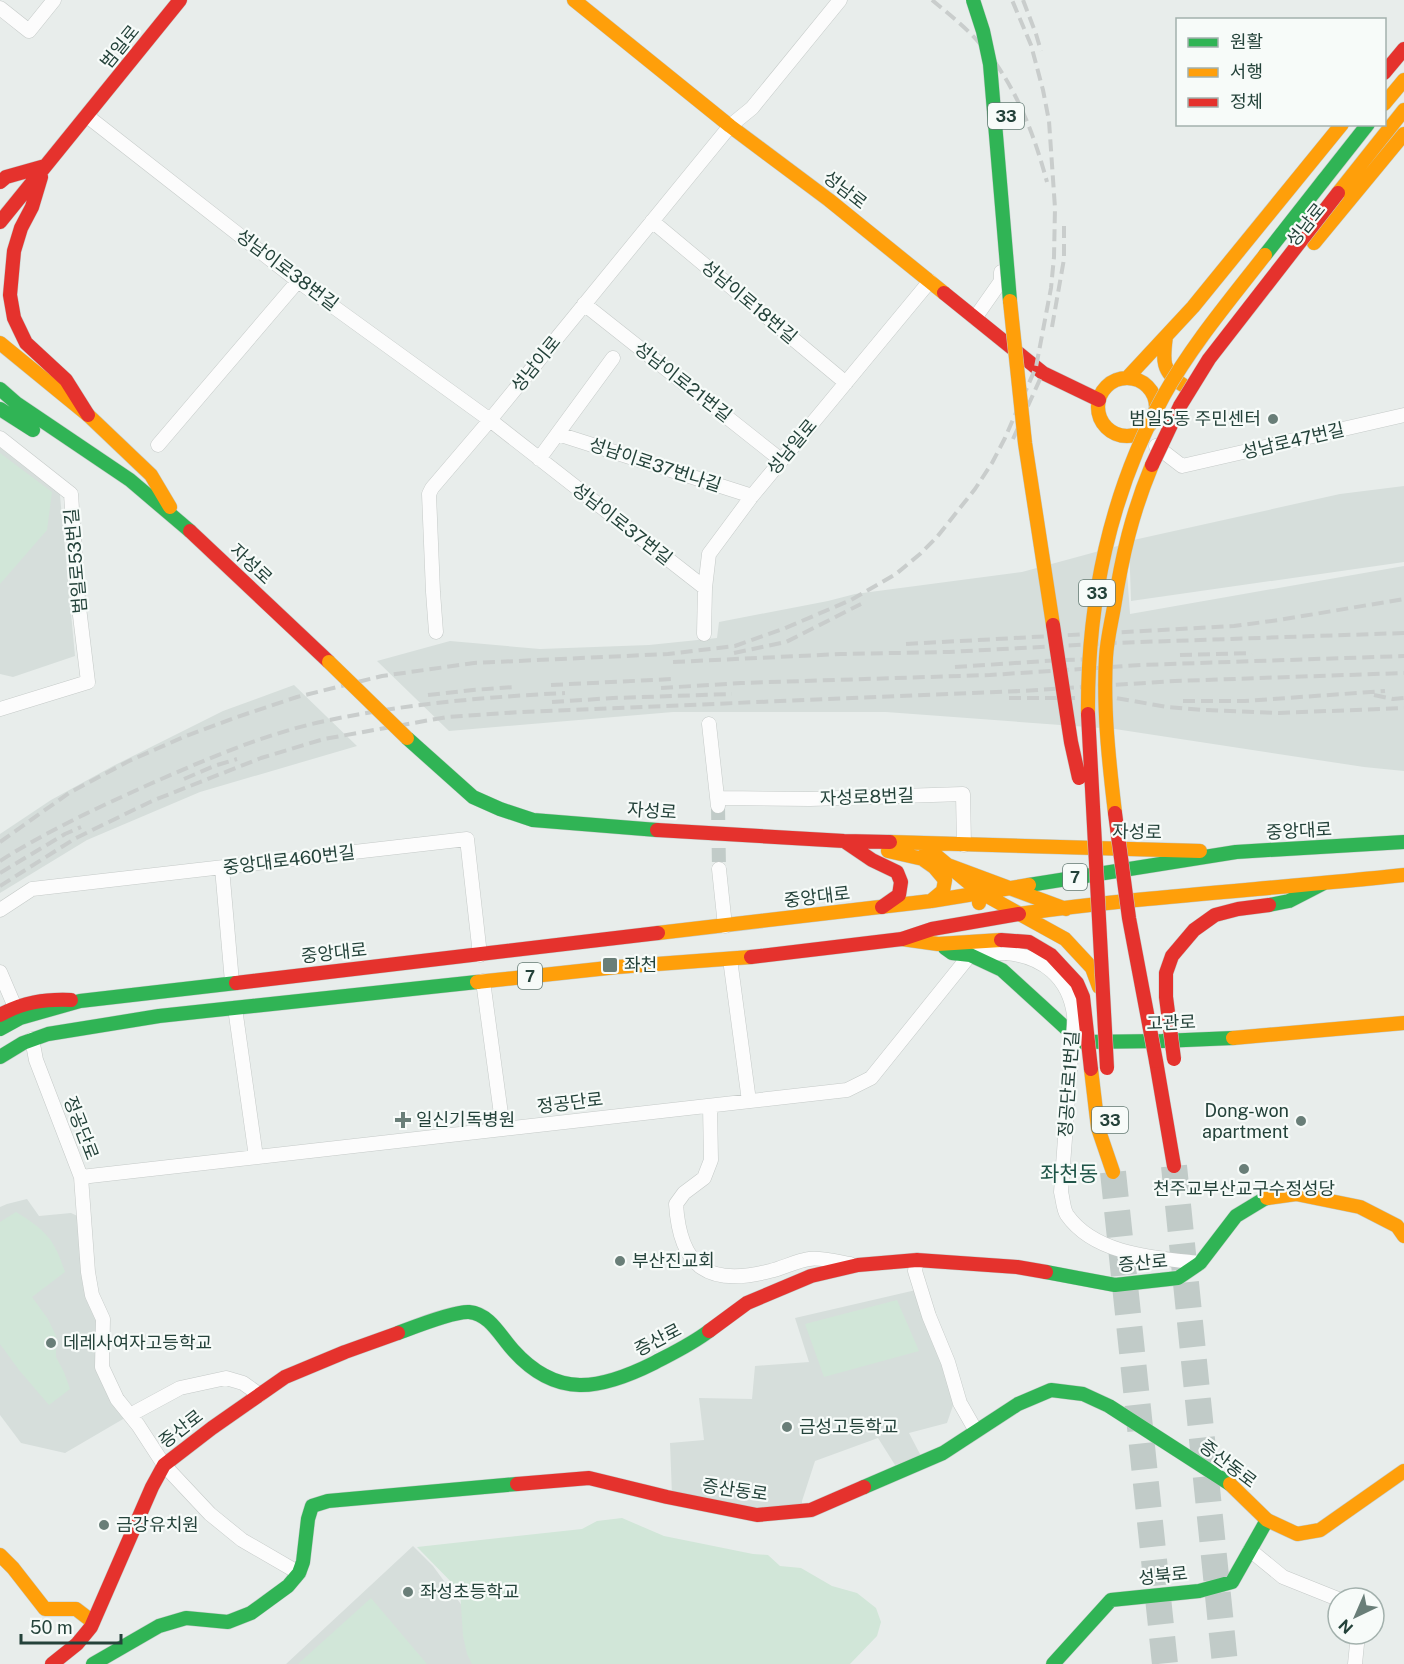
<svg xmlns="http://www.w3.org/2000/svg" width="1404" height="1664" font-family="'Public Sans','Noto Sans KR',sans-serif">
<style>
.built{fill:#d6dedb}
.green{fill:#d1e6d8}
.lines{fill:none;stroke-linecap:round;stroke-linejoin:round}
.street-tunnel{stroke:#c1cbc8;stroke-width:14;stroke-dasharray:14 7;stroke-linecap:butt}
.highway-tunnel{stroke:#c1cbc8;stroke-width:26;stroke-dasharray:26 13;stroke-linecap:butt}
.street-casing{stroke:#c5cac8;stroke-width:15}
.fast-casing{stroke:#c3cbc8;stroke-width:15}
.slow-casing{stroke:#c3cbc8;stroke-width:15}
.jam-casing{stroke:#c3cbc8;stroke-width:15}
.street{stroke:#fcfcfc;stroke-width:14}
.fast{stroke:#30b455;stroke-width:14}
.slow{stroke:#ff9f0a;stroke-width:14}
.jam{stroke:#e5322d;stroke-width:14}
.rail{stroke:#c9cdcc;stroke-width:4;stroke-dasharray:12 6;stroke-linecap:butt}
.street-bridge-casing{stroke:#c5cac8;stroke-width:15;stroke-linecap:butt}
.fast-bridge-casing{stroke:#c3cbc8;stroke-width:15;stroke-linecap:butt}
.slow-bridge-casing{stroke:#c3cbc8;stroke-width:15;stroke-linecap:butt}
.jam-bridge-casing{stroke:#c3cbc8;stroke-width:15;stroke-linecap:butt}
.street-bridge{stroke:#fcfcfc;stroke-width:14}
.fast-bridge{stroke:#30b455;stroke-width:14}
.slow-bridge{stroke:#ff9f0a;stroke-width:14}
.jam-bridge{stroke:#e5322d;stroke-width:14}
.poi-dot{fill:#697e78;stroke:#f7fbf9;stroke-width:2}
.labels{text-anchor:middle;stroke-width:4.5;stroke-linejoin:round;paint-order:stroke}
.shield{fill:#f7fbf9;stroke:#637a73;stroke-width:1.5}
.shield-label{font-size:16px;font-weight:bold;fill:#24423a}
.street-label{font-size:18px;fill:#24423a;stroke:#f7fbf9}
.poi-label{font-size:18px;fill:#24423a;stroke:#f7fbf9;text-anchor:start}
.quarter-label{font-size:21px;fill:#1f5548;stroke:#f7fbf9}
</style>
<rect width="100%" height="100%" fill="#e8edeb"/>
<path class="built" d="M 0,438 L 59,485 L 75,656 L 13,677 L 0,674 Z
M 1404,486 L 1404,562 L 1131,601 L 1129,541 L 1340,494 Z
M 1125,544 L 1130,614 L 1404,566 L 1404,771 L 1364,767 L 1115,729 L 886,712 L 673,712 L 449,731 L 377,661 L 450,641 L 540,649 L 649,645 L 717,638 L 719,622 L 828,601 L 855,594 L 1022,572 Z
M 294,685 L 357,746 L 200,792 L 87,840 L 0,893 L 0,834 L 51,800 L 113,766 L 223,711 Z
M 27,1199 L 39,1216 L 71,1213 L 84,1219 L 103,1319 L 102,1367 L 130,1415 L 65,1453 L 21,1443 L 0,1415 L 0,1207 L 7,1204 Z
M 916,1290 L 958,1391 L 947,1423 L 909,1433 L 921,1456 L 895,1465 L 878,1438 L 815,1461 L 802,1501 L 802,1505 L 754,1511 L 672,1495 L 670,1443 L 704,1440 L 699,1398 L 752,1399 L 755,1366 L 809,1362 L 795,1318 Z
M 413,1546 L 433,1566 L 471,1618 L 487,1664 L 286,1664 Z"/>
<path class="green" d="M 0,453 L 52,492 L 47,530 L 0,584 Z
M 16,1212 C 45,1230 54,1238 65,1272 L 32,1297 L 48,1319 L 56,1336 L 56,1357 L 64,1372 L 70,1389 L 49,1405 L 19,1370 L 0,1344 L 0,1222 Z
M 897,1300 L 919,1351 L 824,1377 L 805,1324 Z
M 622,1518 L 664,1536 L 753,1554 L 768,1555 L 780,1566 L 801,1568 L 832,1586 L 857,1593 L 876,1608 L 881,1622 L 877,1636 L 850,1664 L 472,1664 L 467,1654 L 463,1636 L 460,1591 L 417,1547 L 582,1529 L 597,1521 Z
M 371,1598 L 427,1664 L 298,1664 Z"/>
<g class="lines">
<path class="street-tunnel" d="M 718,806 L 719,869"/>
<path class="highway-tunnel" d="M 1174,1166 L 1225,1664
M 1113,1172 L 1165,1664"/>
<g class="street-casing">
<path id="street" d="M 0,8 L 29,31 L 54,0
M 87,116 L 298,281 L 490,420 L 705,588
M 652,221 L 846,383
M 584,304 L 781,460
M 975,318 L 1001,281 L 1001,272
M 558,434 L 752,496
M 0,438 L 71,494 L 78,599 L 88,682 L 0,709
M 158,445 L 298,281
M 1156,446 L 1182,466 L 1404,415
M 539,459 L 613,358
M 436,632 L 433,592 L 429,494 L 432,488 L 490,420 L 730,126 L 752,108 L 840,0
M 704,634 L 705,588 L 709,554 L 752,496 L 930,281
M 709,724 L 718,806
M 719,798 L 810,799 L 963,794 L 964,845
M 222,868 L 232,982
M 719,869 L 725,926
M 0,910 L 32,889 L 467,839 L 480,955
M 730,959 L 749,1101
M 0,972 L 18,1014
M 483,981 L 503,1129
M 235,1008 L 256,1157
M 32,1039 L 36,1060 L 81,1177 L 88,1272 L 92,1295 L 103,1319 L 102,1367 L 117,1399 L 138,1425 L 164,1465 L 210,1514 L 242,1540 L 299,1573
M 1071,1058 L 1061,1192 C 1063,1199 1063,1209 1067,1215 C 1095,1255 1156,1258 1200,1263
M 710,1106 L 711,1160 L 704,1178 L 684,1193 L 676,1204 C 680,1268 709,1287 770,1271 C 783,1268 796,1261 809,1259 C 820,1257 839,1262 850,1264
M 81,1177 L 847,1090 L 871,1078 L 970,955 L 1006,953
M 917,1260 L 915,1271 L 929,1316 L 948,1362 L 960,1403 L 976,1431
M 130,1415 L 180,1388 L 226,1378 L 243,1383 L 260,1395
M 1250,1550 L 1283,1577 L 1338,1599
M 1355,1664 L 1358,1634"/>
</g>
<g class="fast-casing">
<path id="fast" d="M 1323,181 L 1368,124
M 0,389 L 16,403 L 130,480 L 190,531
M 0,409 L 33,430
M 407,738 L 473,797 L 500,809 L 533,820 L 657,830
M 1029,885 L 1236,852 L 1404,842
M 1269,905 L 1289,901 L 1322,884
M 945,948 L 952,953 L 970,955 L 1002,970 L 1081,1042 L 1162,1041 L 1233,1038
M 0,1029 L 20,1018 L 80,1001 L 236,983
M 0,1057 L 23,1043 L 48,1034 L 159,1016 L 477,982
M 1046,1272 L 1115,1285 L 1178,1278 L 1200,1263 L 1236,1216 L 1264,1199 L 1267,1198
M 398,1333 C 414,1327 454,1311 469,1312 C 490,1314 500,1336 513,1350 C 557,1399 600,1390 654,1363 C 673,1353 692,1344 709,1331
M 864,1487 L 943,1453 L 1018,1404 L 1051,1390 L 1083,1394 L 1109,1406 L 1230,1484
M 93,1664 L 159,1626 L 186,1618 L 228,1622 L 251,1613 L 288,1586 L 299,1573 L 303,1562 L 308,1519 L 312,1506 L 328,1501 L 517,1484
M 1053,1664 L 1111,1600 L 1199,1591 L 1232,1582 L 1267,1520"/>
</g>
<g class="slow-casing">
<path id="slow" d="M 574,0 L 730,126 L 829,200 L 944,293
M 1384,104 L 1404,80
M 1338,193 L 1404,110
M 1314,243 L 1404,134
M 1166,336 C 1163,359 1161,372 1183,385
M 0,343 L 88,415 L 151,475 L 170,507
M 1127,378 L 1193,307 L 1342,124
M1098 407a29 29 0 1 1 58 0a29 29 0 1 1-58 0Z
M 890,842 L 1200,851
M 921,843 L 980,892 L 979,903
M 888,851 L 945,864 L 1066,909
M 924,860 L 934,867 L 945,880 L 943,891 L 931,901
M 980,892 L 1065,939 L 1092,968 L 1099,987
M 1019,914 C 1146,896 1276,889 1404,875
M 658,933 L 931,901 L 1029,885
M 902,939 L 938,944 L 1001,940
M 477,982 L 617,967 L 751,957
M 1233,1038 L 1404,1023
M 1091,1069 L 1098,1128 L 1113,1172
M 1267,1198 L 1296,1194 L 1360,1207 L 1397,1226 L 1404,1236
M 1230,1484 L 1267,1520 L 1297,1534 L 1320,1530 L 1404,1471
M 0,1555 L 13,1568 L 45,1609 L 76,1609 L 93,1622"/>
</g>
<g class="jam-casing">
<path id="jam" d="M 1384,73 L 1404,49
M 41,177 L 32,207 L 21,228 L 14,251 L 10,295 L 14,318 L 26,343 L 66,380 L 88,415
M 0,182 L 6,177 L 45,166
M 0,222 L 180,0
M 944,293 L 1043,373 L 1099,400
M 190,531 L 329,662
M 657,830 L 844,841 L 890,842
M 844,841 L 872,860 L 897,872 L 901,882 L 899,895 L 882,907
M 751,957 L 902,939 L 932,929 L 1019,914
M 236,983 L 658,933
M 0,1015 C 23,1002 45,999 71,1000
M 1156,1061 L 1174,1166
M 709,1331 L 747,1303 L 811,1276 L 858,1265 L 917,1260 L 1017,1267 L 1046,1272
M 517,1484 L 589,1478 L 667,1497 L 757,1515 L 811,1510 L 864,1487
M 52,1664 L 77,1644 L 91,1627 L 152,1487 L 164,1465 L 212,1428 L 285,1377 L 345,1352 L 398,1333"/>
</g>
<use href="#street" class="street"/>
<use href="#fast" class="fast"/>
<use href="#slow" class="slow"/>
<use href="#jam" class="jam"/>
<path class="rail" d="M 932,0 C 950,15 968,29 983,47 C 1016,86 1034,134 1047,182
M 1023,0 L 1036,34 L 1041,51
M 1052,327 L 1064,259 L 1064,220
M 1013,439 L 1041,377
M 906,644 L 1234,626 L 1279,620 L 1404,599
M 734,653 L 786,642 L 861,604
M 1180,655 L 1252,653
M 673,662 L 841,654 L 949,652 L 1112,643 L 1404,633
M 955,667 L 1061,660 L 1102,659
M 551,685 L 673,679
M 661,688 L 741,683 L 990,675 L 1141,665 L 1404,656
M 428,695 L 473,690 L 515,687
M 1374,695 L 1393,699 L 1404,698
M 1009,698 L 1116,698 L 1167,707 L 1203,710 L 1279,713 L 1404,708
M 1183,701 L 1245,701 L 1385,691
M 552,702 L 613,698 L 732,694
M 184,779 L 214,766 L 237,759
M 0,842 L 69,793 L 129,761 L 186,736 L 237,717 L 297,697 L 382,676 L 474,663 L 668,654 L 735,646 L 783,629 L 851,600 L 896,574 L 920,554 L 937,537 L 975,489 L 992,463 L 1005,438 L 1036,367 L 1051,288 L 1054,257 L 1055,208 L 1049,121 L 1043,90 L 1031,45 L 1012,0
M 0,861 C 47,831 99,807 150,784 C 207,759 264,734 325,721 C 404,704 485,697 565,693
M 0,873 L 65,834 L 81,827
M 0,886 L 76,838 L 152,801 L 261,758 L 324,739 L 447,717 L 521,712 L 1021,691 L 1175,681 L 1404,673"/>
<g class="street-bridge-casing">
<path id="street-bridge" d="M 1006,953 C 1042,956 1069,977 1074,1015 C 1075,1028 1072,1044 1071,1058"/>
</g>
<g class="fast-bridge-casing">
<path id="fast-bridge" d="M 973,0 L 983,31 L 990,64 L 1010,301
M 1265,255 L 1323,181"/>
</g>
<g class="slow-bridge-casing">
<path id="slow-bridge" d="M 1010,301 L 1025,443 L 1053,625
M 329,662 L 407,738
M 1088,714 C 1087,603 1110,492 1164,395 C 1192,345 1230,300 1265,255
M 1115,813 C 1109,762 1103,709 1106,657 C 1107,640 1111,624 1114,607 C 1122,556 1132,513 1152,465"/>
</g>
<g class="jam-bridge-casing">
<path id="jam-bridge" d="M 1152,465 L 1180,406 L 1209,359 L 1338,193
M 1053,625 L 1071,742 L 1079,778
M 1088,714 L 1107,1068
M 1115,813 L 1129,918 L 1156,1061
M 1001,940 L 1029,942 L 1051,955 L 1077,983 L 1083,997 L 1091,1069
M 1174,1059 L 1166,997 L 1166,973 L 1172,956 L 1194,930 L 1215,915 L 1238,909 L 1269,905"/>
</g>
<use href="#street-bridge" class="street-bridge"/>
<use href="#fast-bridge" class="fast-bridge"/>
<use href="#slow-bridge" class="slow-bridge"/>
<use href="#jam-bridge" class="jam-bridge"/>
</g>
<g class="poi-dot">
<circle cx="1273" cy="419" r="6"/>
<rect x="602" y="957" width="16" height="16" rx="3"/>
<path d="M400 1111h6v6h6v6h-6v6h-6v-6h-6v-6h6z"/>
<circle cx="1301" cy="1121" r="6"/>
<circle cx="1244" cy="1169" r="6"/>
<circle cx="620" cy="1261" r="6"/>
<circle cx="51" cy="1343" r="6"/>
<circle cx="787" cy="1427" r="6"/>
<circle cx="104" cy="1525" r="6"/>
<circle cx="408" cy="1592" r="6"/>
</g>
<g class="labels">
<g class="shield">
<rect x="988" y="103" width="36" height="26" rx="4.5"/>
<rect x="1079" y="580" width="36" height="26" rx="4.5"/>
<rect x="1063" y="864" width="24" height="26" rx="4.5"/>
<rect x="518" y="963" width="24" height="26" rx="4.5"/>
<rect x="1092" y="1107" width="36" height="26" rx="4.5"/>
</g>
<g class="shield-label">
<text x="1006" y="122">33</text>
<text x="1097" y="599">33</text>
<text x="1075" y="883">7</text>
<text x="530" y="982">7</text>
<text x="1110" y="1126">33</text>
</g>
<g class="street-label">
<text transform="translate(120 47) rotate(-51)" y="6">범일로</text>
<text transform="translate(845 190) rotate(38)" y="6">성남로</text>
<text transform="translate(1306 225) rotate(-51)" y="6">성남로</text>
<text transform="translate(287 270) rotate(37)" y="6">성남이로38번길</text>
<text transform="translate(749 302) rotate(40)" y="6">성남이로18번길</text>
<text transform="translate(536 364) rotate(-51)" y="6">성남이로</text>
<text transform="translate(683 382) rotate(38)" y="6">성남이로21번길</text>
<text transform="translate(1293 441) rotate(-13)" y="6">성남로47번길</text>
<text transform="translate(792 447) rotate(-50)" y="6">성남일로</text>
<text transform="translate(655 465) rotate(18)" y="6">성남이로37번나길</text>
<text transform="translate(622 524) rotate(38)" y="6">성남이로37번길</text>
<text transform="translate(76 561) rotate(-95)" y="6">범일로53번길</text>
<text transform="translate(251 564) rotate(43)" y="6">자성로</text>
<text transform="translate(867 797) rotate(-2)" y="6">자성로8번길</text>
<text transform="translate(652 811) rotate(4)" y="6">자성로</text>
<text transform="translate(1299 831) rotate(-3)" y="6">중앙대로</text>
<text transform="translate(1137 832) rotate(1)" y="6">자성로</text>
<text transform="translate(289 860) rotate(-7)" y="6">중앙대로460번길</text>
<text transform="translate(817 897) rotate(-7)" y="6">중앙대로</text>
<text transform="translate(334 953) rotate(-6)" y="6">중앙대로</text>
<text transform="translate(1171 1023) rotate(-2)" y="6">고관로</text>
<text transform="translate(1069 1084) rotate(-86)" y="6">정공단로1번길</text>
<text transform="translate(570 1103) rotate(-7)" y="6">정공단로</text>
<text transform="translate(81 1128) rotate(69)" y="6">정공단로</text>
<text transform="translate(1143 1263) rotate(-5)" y="6">증산로</text>
<text transform="translate(658 1340) rotate(-27)" y="6">증산로</text>
<text transform="translate(181 1429) rotate(-38)" y="6">증산로</text>
<text transform="translate(1228 1464) rotate(37)" y="6">증산동로</text>
<text transform="translate(735 1490) rotate(8)" y="6">증산동로</text>
<text transform="translate(1163 1576) rotate(-6)" y="6">성북로</text>
</g>
<g class="poi-label">
<text x="1261" y="425" text-anchor="end">범일5동 주민센터</text>
<text x="624" y="971">좌천</text>
<text x="1289" y="1117" text-anchor="end">Dong-won<tspan x="1289" dy="21">apartment</tspan></text>
<text x="416" y="1126">일신기독병원</text>
<text x="1244" y="1195" text-anchor="middle">천주교부산교구수정성당</text>
<text x="632" y="1267">부산진교회</text>
<text x="63" y="1349">데레사여자고등학교</text>
<text x="799" y="1433">금성고등학교</text>
<text x="116" y="1531">금강유치원</text>
<text x="420" y="1598">좌성초등학교</text>
</g>
<g class="quarter-label">
<text x="1069" y="1181">좌천동</text>
</g>
</g>
<rect x="1176" y="18" width="210" height="108" fill="#f7fbf9" stroke="#a3b1ad" stroke-width="1.5"/>
<rect x="1188" y="38" width="30" height="9" fill="#30b455" stroke="#a3b1ad" stroke-width="1.5"/>
<text x="1230" y="48" font-size="18" fill="#24423a">원활</text>
<rect x="1188" y="68" width="30" height="9" fill="#ff9f0a" stroke="#a3b1ad" stroke-width="1.5"/>
<text x="1230" y="78" font-size="18" fill="#24423a">서행</text>
<rect x="1188" y="98" width="30" height="9" fill="#e5322d" stroke="#a3b1ad" stroke-width="1.5"/>
<text x="1230" y="108" font-size="18" fill="#24423a">정체</text>
<g transform="translate(1356 1616) rotate(224)"><circle r="28" fill="#f7fbf9" stroke="#a3b1ad" stroke-width="1.5"/>
<path d="M0-4.5L10 22L0 15L-10 22Z" fill="#697e78"/>
<text y="-9" font-size="16" font-weight="bold" text-anchor="middle" fill="#24423a">N</text>
</g>
<path d="M21 1634v9h100v-9" fill="none" stroke="#24423a" stroke-width="3"/>
<text x="30" y="1634" font-size="18" fill="#24423a" stroke="#f7fbf9" stroke-width="4.5" paint-order="stroke">50 m</text>
</svg>
